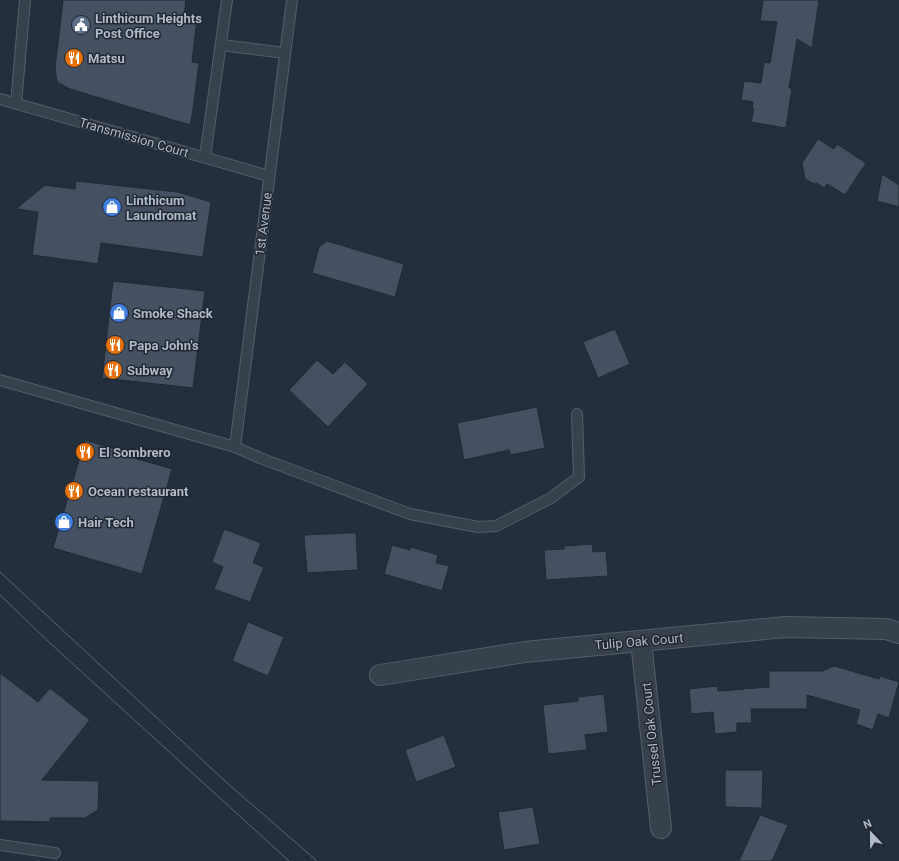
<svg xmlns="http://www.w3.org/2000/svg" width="899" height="861" font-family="Roboto,sans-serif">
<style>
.building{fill:#455162;stroke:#1f2835}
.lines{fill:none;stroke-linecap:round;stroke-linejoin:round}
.service-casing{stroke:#565f6c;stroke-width:12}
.minor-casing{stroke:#565f6c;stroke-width:22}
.service{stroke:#38414e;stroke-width:10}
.minor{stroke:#38414e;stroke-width:20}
.tram{stroke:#5a6575;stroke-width:1}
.labels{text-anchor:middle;stroke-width:3;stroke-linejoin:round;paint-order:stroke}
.poi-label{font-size:13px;font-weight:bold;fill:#b4bcc9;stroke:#1d2633;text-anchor:start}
.street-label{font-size:13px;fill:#b4bcc9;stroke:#1d2633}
</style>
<rect width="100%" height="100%" fill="#242f3e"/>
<path class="building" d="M 63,0 L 186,0 L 184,18 L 197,19 L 192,62 L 199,63 L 193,110 L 190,125 L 70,89 L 57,82 L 55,68 Z
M 763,0 L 819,0 L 812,48 L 797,39 L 789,88 L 792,88 L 786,128 L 751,122 L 754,109 L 752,109 L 753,102 L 741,100 L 744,81 L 761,83 L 764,62 L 770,63 L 777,22 L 760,21 Z
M 818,139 L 834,149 L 837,144 L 866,163 L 845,195 L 827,184 L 824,188 L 817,183 L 814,184 L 805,179 L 802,163 Z
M 882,174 L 899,185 L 899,207 L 877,201 Z
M 76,181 L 178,192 L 211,202 L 203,257 L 101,243 L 98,264 L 32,255 L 38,212 L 16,209 L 45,185 L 75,189 Z
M 327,241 L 404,264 L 395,297 L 312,273 L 319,247 Z
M 113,281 L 205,291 L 193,388 L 102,378 Z
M 615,329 L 630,364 L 598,378 L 583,342 Z
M 317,360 L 333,374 L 345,362 L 368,384 L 328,427 L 289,390 Z
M 537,407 L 545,448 L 511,455 L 509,450 L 464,460 L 457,423 Z
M 85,440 L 132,454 L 131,457 L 172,469 L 142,574 L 53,548 Z
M 224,529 L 261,543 L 253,563 L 264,567 L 250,602 L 214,589 L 223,567 L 212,562 Z
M 347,533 L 356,533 L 358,570 L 307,573 L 304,535 Z
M 592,544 L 593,552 L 606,551 L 608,576 L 546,580 L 544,550 L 564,549 L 564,546 Z
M 392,545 L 410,550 L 411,547 L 438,555 L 436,563 L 449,566 L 442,591 L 384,574 Z
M 248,622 L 284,637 L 268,676 L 232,661 Z
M 834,666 L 879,679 L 880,676 L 899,682 L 889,718 L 878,714 L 873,730 L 856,724 L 860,710 L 807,695 L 807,709 L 751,709 L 752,723 L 737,723 L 737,732 L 715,734 L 713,712 L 691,714 L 689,689 L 717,686 L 718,691 L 769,687 L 769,671 L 822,671 Z
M 0,673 L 38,702 L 50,688 L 90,720 L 42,780 L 99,781 L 98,810 L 85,818 L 50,818 L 50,822 L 0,821 Z
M 604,694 L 608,732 L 585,735 L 587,750 L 548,754 L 543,705 L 578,701 L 578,697 Z
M 444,735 L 456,767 L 416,782 L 405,750 Z
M 725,770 L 763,770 L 762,808 L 725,807 Z
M 533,807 L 540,844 L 504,850 L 498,812 Z
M 760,815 L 788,825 L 772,861 L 739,861 Z"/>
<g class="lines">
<g class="service-casing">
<path id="service" d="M 221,45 L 285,53
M 0,99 L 269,176
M 16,104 L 25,0
M 205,157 L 227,0
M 0,380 L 235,447 L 260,458 L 410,514 L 478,527 L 496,526 L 551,498 L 579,477 L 577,414
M 235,447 L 292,0
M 0,845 L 55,853"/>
</g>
<g class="minor-casing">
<path id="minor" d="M 641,641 L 661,828
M 380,675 L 525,652 L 786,627 L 886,629 L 899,633"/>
</g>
<use href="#service" class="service"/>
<use href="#minor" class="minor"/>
<path class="tram" d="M 0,572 L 226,782 L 317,861
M 0,595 L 51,644 L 289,861"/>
</g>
<defs>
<g id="civic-disc" transform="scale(1)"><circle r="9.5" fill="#5c6f8a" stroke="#1d2633"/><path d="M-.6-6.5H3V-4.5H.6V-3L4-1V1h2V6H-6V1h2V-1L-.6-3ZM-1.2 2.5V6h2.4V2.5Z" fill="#fff"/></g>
<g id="restaurant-disc" transform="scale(1)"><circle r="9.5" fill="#e8710a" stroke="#1d2633"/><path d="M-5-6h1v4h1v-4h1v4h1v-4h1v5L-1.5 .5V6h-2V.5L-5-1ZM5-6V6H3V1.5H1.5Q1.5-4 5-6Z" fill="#fff"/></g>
<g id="shop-disc" transform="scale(1)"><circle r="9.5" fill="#3f7fe0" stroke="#1d2633"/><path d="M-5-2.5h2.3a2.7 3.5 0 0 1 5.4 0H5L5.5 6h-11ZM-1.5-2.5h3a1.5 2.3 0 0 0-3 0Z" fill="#fff"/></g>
</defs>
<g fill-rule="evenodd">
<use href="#civic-disc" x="81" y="25"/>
<use href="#restaurant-disc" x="74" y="58"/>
<use href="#shop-disc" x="112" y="207"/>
<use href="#shop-disc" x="119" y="313"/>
<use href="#restaurant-disc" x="115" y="345"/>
<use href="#restaurant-disc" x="113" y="370"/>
<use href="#restaurant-disc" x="85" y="452"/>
<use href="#restaurant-disc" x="74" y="491"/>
<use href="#shop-disc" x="64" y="522"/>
</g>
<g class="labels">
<g class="poi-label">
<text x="95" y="23">Linthicum Heights<tspan x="95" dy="15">Post Office</tspan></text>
<text x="88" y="63">Matsu</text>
<text x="126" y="205">Linthicum<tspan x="126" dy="15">Laundromat</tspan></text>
<text x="133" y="318">Smoke Shack</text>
<text x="129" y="350">Papa John's</text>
<text x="127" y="375">Subway</text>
<text x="99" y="457">El Sombrero</text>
<text x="88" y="496">Ocean restaurant</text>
<text x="78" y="527">Hair Tech</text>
</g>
<g class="street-label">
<text transform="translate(134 137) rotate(16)" y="5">Transmission Court</text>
<text transform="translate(263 224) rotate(-83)" y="5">1st Avenue</text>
<text transform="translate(639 641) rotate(-5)" y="5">Tulip Oak Court</text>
<text transform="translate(651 734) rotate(-96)" y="5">Trussel Oak Court</text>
</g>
</g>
<g transform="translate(871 833) rotate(338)" stroke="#1d2633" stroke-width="3" paint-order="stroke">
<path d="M0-3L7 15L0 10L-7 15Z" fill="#b4bcc9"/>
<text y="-6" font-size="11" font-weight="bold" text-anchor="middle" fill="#b4bcc9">N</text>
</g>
</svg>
